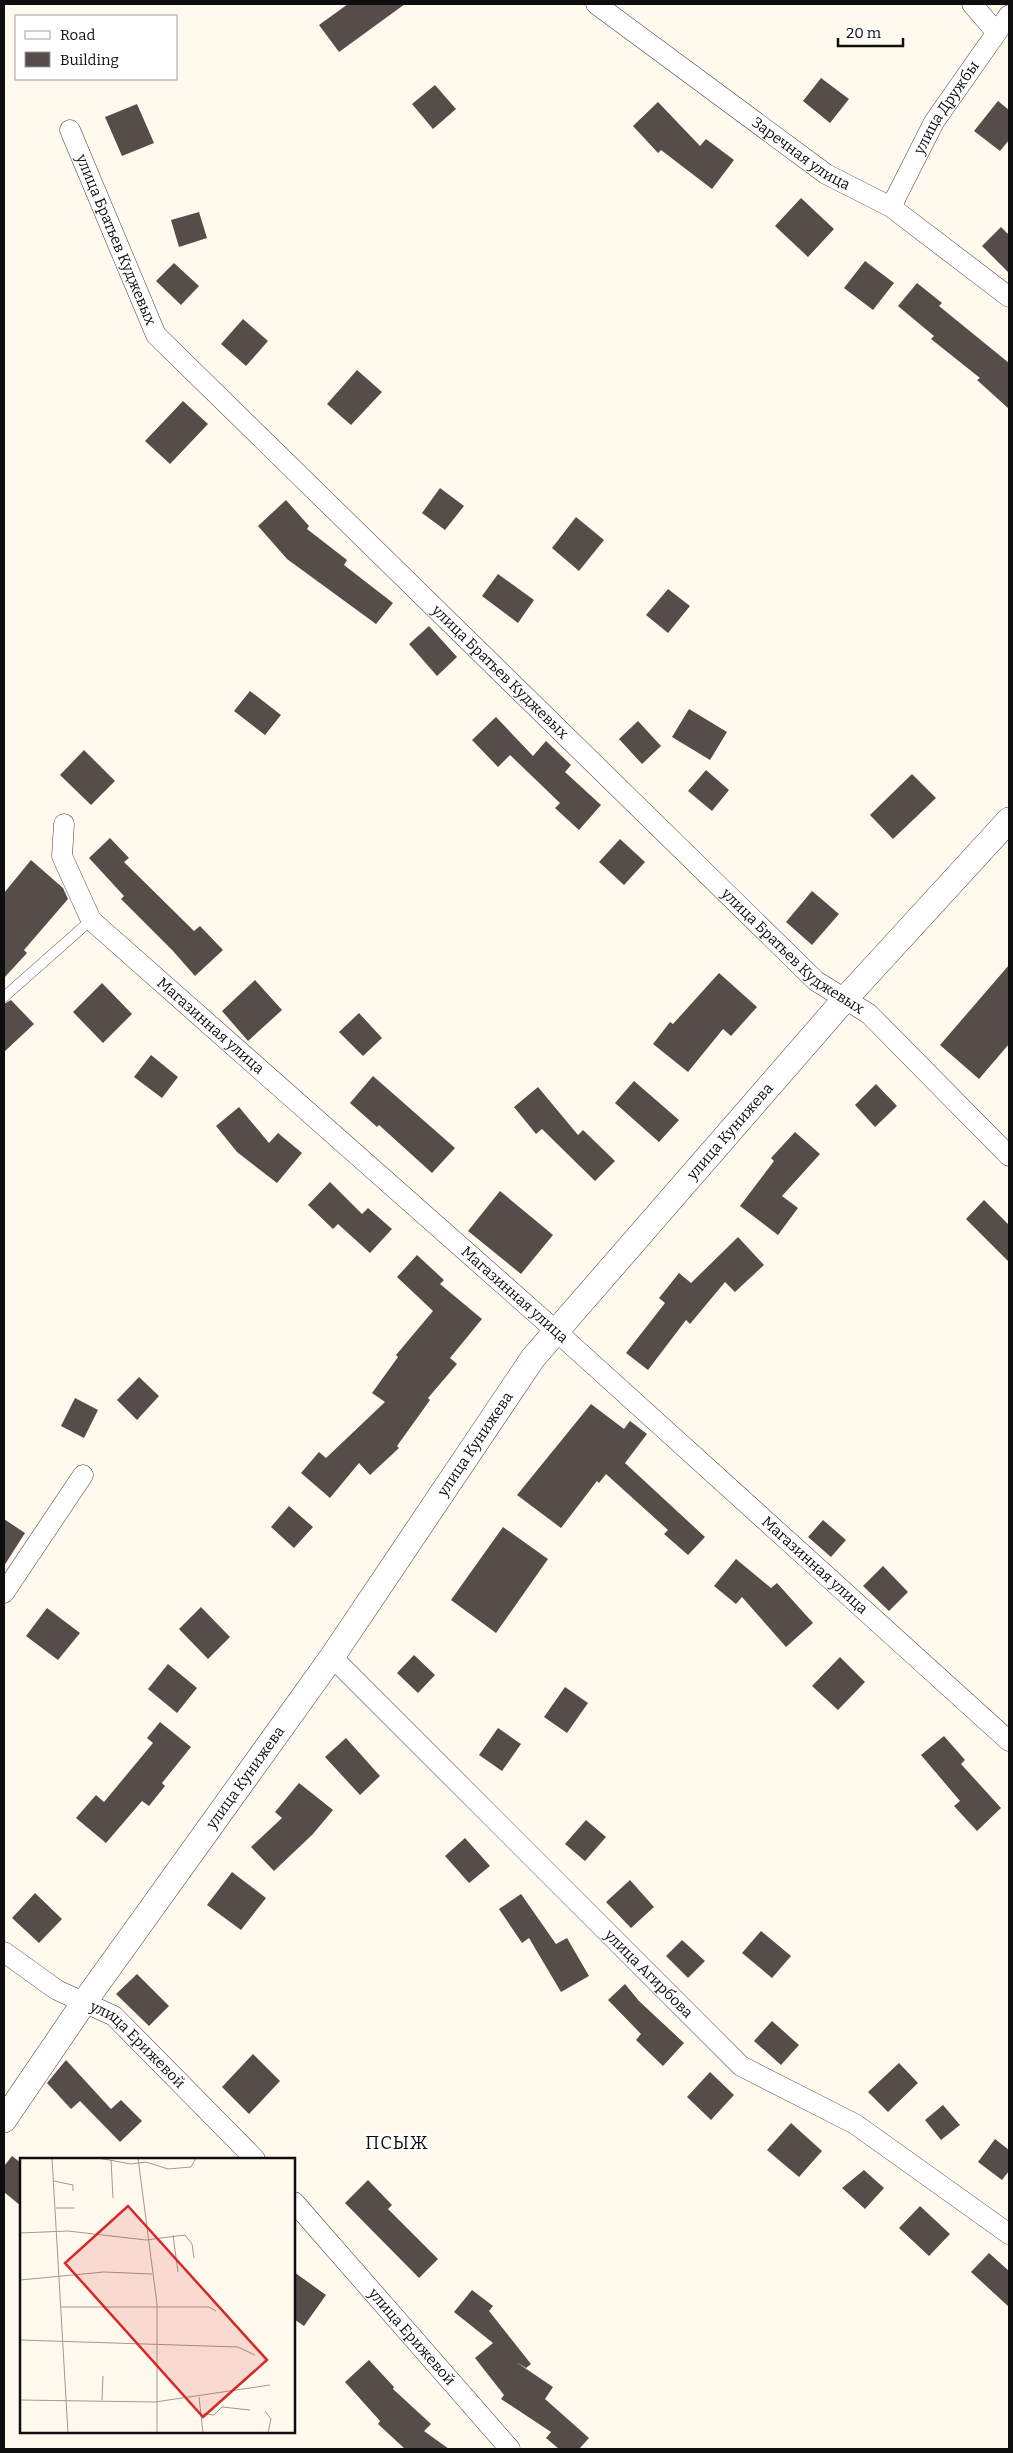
<svg xmlns="http://www.w3.org/2000/svg" width="1013" height="2453" font-family="Bitter,serif">
<style>
.building{fill:#564d4a}
.lines{fill:none;stroke-linecap:round;stroke-linejoin:round}
.service-casing{stroke:#414141;stroke-width:11}
.minor-casing{stroke:#414141;stroke-width:21}
.tertiary-casing{stroke:#414141;stroke-width:26}
.service{stroke:#fff;stroke-width:10}
.minor{stroke:#fff;stroke-width:20}
.tertiary{stroke:#fff;stroke-width:25}
.labels{text-anchor:middle;stroke-width:5;stroke-linejoin:round;paint-order:stroke}
.street-label{font-size:15px;fill:#0e0e0e;stroke:#fff}
.quarter-label{font-size:18px;letter-spacing:1px;fill:#0e0e0e;stroke:#fff}
.inset-road{fill:none;stroke:#9f9b94;stroke-width:1}
.view{fill:#d62828;fill-opacity:0.15;stroke:#d62828;stroke-width:2.5}
.inset-edge{fill:none;stroke:#0e0e0e;stroke-width:2.5}
</style>
<rect width="100%" height="100%" fill="#fff9ee"/>
<path class="building" d="M 348,4 L 405,4 L 339,52 L 319,25 Z
M 821,78 L 849,99 L 830,123 L 803,101 Z
M 435,85 L 456,109 L 433,129 L 412,104 Z
M 998,101 L 1009,110 L 1009,140 L 1000,151 L 974,131 Z
M 658,102 L 700,146 L 706,139 L 734,160 L 712,189 L 661,150 L 658,153 L 633,126 Z
M 137,104 L 154,143 L 122,156 L 105,117 Z
M 801,198 L 834,229 L 808,257 L 775,226 Z
M 199,212 L 207,238 L 179,247 L 171,220 Z
M 1001,227 L 1009,235 L 1009,273 L 982,246 Z
M 865,261 L 894,283 L 873,310 L 844,288 Z
M 174,263 L 199,286 L 181,305 L 156,281 Z
M 917,283 L 942,303 L 939,306 L 1009,363 L 1009,409 L 977,380 L 980,378 L 931,339 L 934,336 L 898,306 Z
M 243,319 L 268,341 L 246,366 L 221,344 Z
M 357,370 L 382,392 L 351,425 L 327,404 Z
M 183,401 L 208,424 L 170,464 L 145,441 Z
M 440,488 L 464,506 L 445,530 L 422,513 Z
M 286,500 L 309,526 L 307,529 L 347,560 L 344,565 L 393,603 L 376,624 L 287,559 L 258,526 Z
M 576,517 L 604,540 L 579,571 L 552,548 Z
M 498,574 L 534,600 L 518,623 L 482,596 Z
M 668,589 L 690,606 L 668,633 L 646,615 Z
M 429,626 L 457,657 L 437,676 L 409,644 Z
M 250,691 L 281,715 L 265,735 L 234,711 Z
M 689,709 L 727,732 L 710,760 L 672,737 Z
M 496,717 L 533,756 L 546,741 L 571,765 L 565,772 L 601,805 L 579,830 L 555,808 L 560,803 L 510,755 L 498,767 L 472,740 Z
M 638,721 L 661,746 L 642,764 L 619,739 Z
M 84,750 L 115,781 L 91,805 L 60,775 Z
M 706,770 L 729,790 L 712,811 L 688,791 Z
M 912,774 L 936,798 L 893,839 L 870,815 Z
M 110,838 L 129,858 L 124,862 L 194,931 L 200,926 L 223,950 L 195,976 L 173,951 L 121,899 L 124,896 L 89,858 Z
M 620,839 L 645,862 L 624,885 L 599,862 Z
M 31,860 L 63,888 L 68,899 L 24,950 L 27,953 L 4,978 L 4,893 Z
M 812,891 L 839,914 L 812,945 L 786,922 Z
M 1009,965 L 1009,1044 L 979,1079 L 940,1045 Z
M 719,973 L 757,1007 L 731,1036 L 723,1029 L 688,1072 L 653,1044 L 670,1022 L 673,1024 Z
M 255,980 L 282,1010 L 248,1041 L 222,1011 Z
M 102,983 L 132,1014 L 103,1043 L 73,1012 Z
M 11,1000 L 34,1024 L 4,1052 L 4,1004 Z
M 359,1013 L 382,1038 L 363,1056 L 339,1032 Z
M 151,1055 L 178,1077 L 162,1098 L 134,1077 Z
M 373,1076 L 455,1148 L 432,1173 L 379,1125 L 377,1127 L 350,1103 Z
M 634,1081 L 679,1120 L 659,1142 L 615,1103 Z
M 876,1084 L 897,1106 L 875,1127 L 855,1105 Z
M 538,1087 L 578,1135 L 583,1130 L 615,1161 L 595,1181 L 542,1129 L 536,1134 L 514,1107 Z
M 239,1107 L 269,1143 L 278,1133 L 302,1153 L 277,1183 L 237,1152 L 216,1126 Z
M 795,1132 L 820,1154 L 782,1196 L 798,1208 L 778,1235 L 740,1206 L 774,1161 L 771,1158 Z
M 330,1182 L 362,1214 L 368,1208 L 392,1229 L 370,1253 L 338,1224 L 333,1229 L 308,1205 Z
M 500,1191 L 553,1235 L 521,1274 L 468,1231 Z
M 984,1200 L 1009,1225 L 1009,1262 L 966,1219 Z
M 738,1237 L 764,1265 L 735,1292 L 725,1282 L 690,1324 L 686,1320 L 648,1370 L 626,1353 L 665,1303 L 659,1298 L 679,1273 L 691,1283 Z
M 417,1255 L 444,1280 L 440,1284 L 482,1319 L 450,1358 L 457,1364 L 428,1398 L 430,1400 L 397,1446 L 399,1448 L 370,1475 L 359,1463 L 330,1498 L 301,1473 L 319,1452 L 326,1458 L 385,1402 L 372,1393 L 398,1357 L 396,1355 L 433,1311 L 397,1277 Z
M 139,1377 L 159,1396 L 137,1420 L 117,1400 Z
M 75,1398 L 98,1410 L 84,1438 L 61,1426 Z
M 591,1404 L 624,1429 L 630,1421 L 647,1434 L 625,1463 L 705,1537 L 688,1555 L 664,1534 L 668,1530 L 606,1474 L 599,1483 L 597,1481 L 561,1528 L 517,1495 Z
M 289,1506 L 313,1527 L 294,1548 L 271,1527 Z
M 4,1519 L 25,1533 L 4,1566 Z
M 823,1520 L 846,1540 L 831,1557 L 808,1537 Z
M 503,1527 L 548,1559 L 496,1633 L 451,1600 Z
M 736,1559 L 771,1588 L 777,1583 L 813,1623 L 786,1647 L 742,1597 L 736,1604 L 714,1586 Z
M 883,1566 L 908,1592 L 889,1611 L 863,1586 Z
M 201,1607 L 230,1637 L 208,1659 L 179,1629 Z
M 47,1608 L 80,1633 L 58,1660 L 26,1636 Z
M 414,1655 L 435,1675 L 418,1693 L 397,1673 Z
M 840,1657 L 865,1682 L 838,1710 L 812,1686 Z
M 168,1664 L 197,1688 L 177,1713 L 148,1689 Z
M 565,1687 L 588,1703 L 567,1733 L 544,1717 Z
M 160,1722 L 191,1747 L 162,1783 L 165,1786 L 149,1806 L 142,1801 L 106,1843 L 76,1818 L 96,1795 L 104,1802 L 153,1743 L 147,1738 Z
M 498,1728 L 521,1744 L 502,1771 L 479,1755 Z
M 944,1736 L 965,1760 L 961,1764 L 1001,1808 L 977,1831 L 954,1806 L 960,1801 L 921,1755 Z
M 346,1738 L 380,1776 L 360,1795 L 325,1757 Z
M 299,1783 L 333,1810 L 313,1834 L 274,1871 L 251,1847 L 282,1818 L 275,1812 Z
M 586,1820 L 606,1837 L 585,1861 L 565,1844 Z
M 465,1838 L 490,1866 L 469,1883 L 445,1856 Z
M 232,1872 L 266,1898 L 241,1930 L 207,1905 Z
M 630,1880 L 654,1907 L 631,1928 L 606,1902 Z
M 35,1893 L 62,1919 L 39,1943 L 12,1918 Z
M 521,1894 L 556,1944 L 567,1938 L 589,1976 L 561,1992 L 529,1938 L 522,1943 L 499,1909 Z
M 761,1931 L 791,1956 L 772,1978 L 742,1953 Z
M 682,1940 L 705,1961 L 688,1978 L 666,1956 Z
M 137,1974 L 169,2006 L 149,2026 L 116,1994 Z
M 625,1984 L 639,2001 L 684,2043 L 663,2066 L 636,2040 L 641,2034 L 608,2000 Z
M 772,2021 L 799,2045 L 781,2065 L 754,2041 Z
M 253,2054 L 280,2081 L 249,2114 L 222,2087 Z
M 66,2060 L 111,2109 L 121,2100 L 142,2121 L 120,2142 L 80,2101 L 71,2109 L 47,2083 Z
M 899,2063 L 918,2083 L 888,2112 L 868,2092 Z
M 710,2072 L 734,2095 L 711,2120 L 687,2097 Z
M 943,2105 L 960,2125 L 941,2140 L 925,2120 Z
M 791,2123 L 822,2151 L 799,2177 L 767,2150 Z
M 995,2139 L 1009,2150 L 1009,2171 L 1002,2180 L 978,2162 Z
M 12,2156 L 21,2163 L 21,2206 L 4,2192 L 4,2166 Z
M 864,2170 L 884,2188 L 865,2209 L 842,2188 Z
M 368,2180 L 392,2205 L 388,2209 L 438,2259 L 419,2278 L 345,2203 Z
M 920,2206 L 950,2234 L 929,2256 L 899,2228 Z
M 989,2253 L 1009,2271 L 1009,2307 L 971,2272 Z
M 294,2272 L 326,2295 L 304,2326 L 294,2319 Z
M 472,2290 L 493,2306 L 489,2311 L 531,2364 L 526,2368 L 516,2362 L 553,2387 L 545,2399 L 589,2438 L 579,2449 L 559,2449 L 546,2438 L 551,2432 L 501,2399 L 504,2395 L 475,2358 L 493,2343 L 454,2312 Z
M 369,2360 L 394,2387 L 393,2389 L 431,2424 L 424,2431 L 449,2449 L 405,2449 L 378,2424 L 380,2421 L 345,2382 Z"/>
<g class="lines">
<g class="service-casing">
<path id="service" d="M 4,997 L 91,920"/>
</g>
<g class="minor-casing">
<g id="minor">
<path id="s1" d="M 596,4 L 826,174 L 891,207 L 1009,297"/>
<path d="M 972,4 L 996,32"/>
<path id="s2" d="M 70,130 L 156,335 L 816,981 L 869,1014 L 1009,1156"/>
<path id="s3" d="M 891,207 L 934,122 L 1009,15"/>
<path id="s4" d="M 64,824 L 62,856 L 91,920 L 556,1331 L 1009,1741"/>
<path d="M 4,1593 L 83,1475"/>
<path id="s5" d="M 332,1657 L 741,2066 L 855,2124 L 1009,2234"/>
<path id="s6" d="M 4,1952 L 57,1990 L 114,2016 L 255,2159"/>
<path id="s7" d="M 294,2202 L 510,2449"/>
</g>
</g>
<g class="tertiary-casing">
<g id="tertiary">
<path id="s8" d="M 4,2120 L 85,2001 L 332,1657 L 533,1358 L 845,999 L 1009,820"/>
</g>
</g>
<use href="#service" class="service"/>
<use href="#minor" class="minor"/>
<use href="#tertiary" class="tertiary"/>
</g>
<g class="labels">
<g class="street-label">
<text dy="5" stroke="none"><textPath href="#s3" startOffset="114">улица Дружбы</textPath></text>
<text dy="5" stroke="none"><textPath href="#s1" startOffset="254">Заречная улица</textPath></text>
<text dy="5" stroke="none"><textPath href="#s2" startOffset="119">улица Братьев Куджевых</textPath></text>
<text dy="5" stroke="none"><textPath href="#s2" startOffset="704">улица Братьев Куджевых</textPath></text>
<text dy="5" stroke="none"><textPath href="#s2" startOffset="1109">улица Братьев Куджевых</textPath></text>
<text dy="5" stroke="none"><textPath href="#s4" startOffset="262">Магазинная улица</textPath></text>
<text dy="5" stroke="none"><textPath href="#s8" startOffset="1228">улица Кунижева</textPath></text>
<text dy="5" stroke="none"><textPath href="#s4" startOffset="668">Магазинная улица</textPath></text>
<text dy="5" stroke="none"><textPath href="#s8" startOffset="824">улица Кунижева</textPath></text>
<text dy="5" stroke="none"><textPath href="#s4" startOffset="1072">Магазинная улица</textPath></text>
<text dy="5" stroke="none"><textPath href="#s8" startOffset="419">улица Кунижева</textPath></text>
<text dy="5" stroke="none"><textPath href="#s5" startOffset="448">улица Агирбова</textPath></text>
<text dy="5" stroke="none"><textPath href="#s6" startOffset="164">улица Ерижевой</textPath></text>
<text dy="5" stroke="none"><textPath href="#s7" startOffset="179">улица Ерижевой</textPath></text>
</g>
<g class="quarter-label">
<text x="397" y="2149">ПСЫЖ</text>
</g>
</g>
<g transform="translate(20 2158)">
<rect width="275" height="275" fill="#fff9ee"/>
<path class="inset-road" d="M 32,0 L 48,275M 78,0 L 111,6 L 126,4 L 148,11 L 171,9 L 176,0M 118,0 L 137,146 L 137,275M 91,2 L 93,40M 34,23 L 53,27 L 53,33M 36,50 L 55,50M 0,75 L 48,73 L 126,82 L 165,77 L 172,86 L 174,100M 153,77 L 158,114M 0,122 L 84,114 L 132,116M 41,149 L 189,149 L 196,153M 0,182 L 218,189 L 235,197M 179,239 L 183,275M 0,242 L 135,244 L 250,227M 82,242 L 83,218M 245,253 L 251,261 L 248,275M 183,256 L 194,257 L 202,249 L 230,252"/>
<path class="view" d="M 108,48 L 247,202 L 183,259 L 45,105 Z"/>
<rect width="275" height="275" class="inset-edge"/>
</g>
<rect width="1013" height="2453" fill="none" stroke="#0e0e0e" stroke-width="10"/>
<rect x="15" y="15" width="162" height="65" fill="#ffffff" stroke="#9f9f9f"/>
<rect x="25" y="31" width="25" height="8" fill="#ffffff" stroke="#9f9f9f"/>
<text x="60" y="40" font-size="15" fill="#0e0e0e">Road</text>
<rect x="25" y="52" width="25" height="15" fill="#564d4a" stroke="#9f9f9f"/>
<text x="60" y="65" font-size="15" fill="#0e0e0e">Building</text>
<path d="M838 38v8h65v-8" fill="none" stroke="#0e0e0e" stroke-width="2.5"/>
<text x="846" y="38" font-size="15" fill="#0e0e0e" stroke="#ffffff" stroke-width="4" paint-order="stroke">20 m</text>
</svg>
